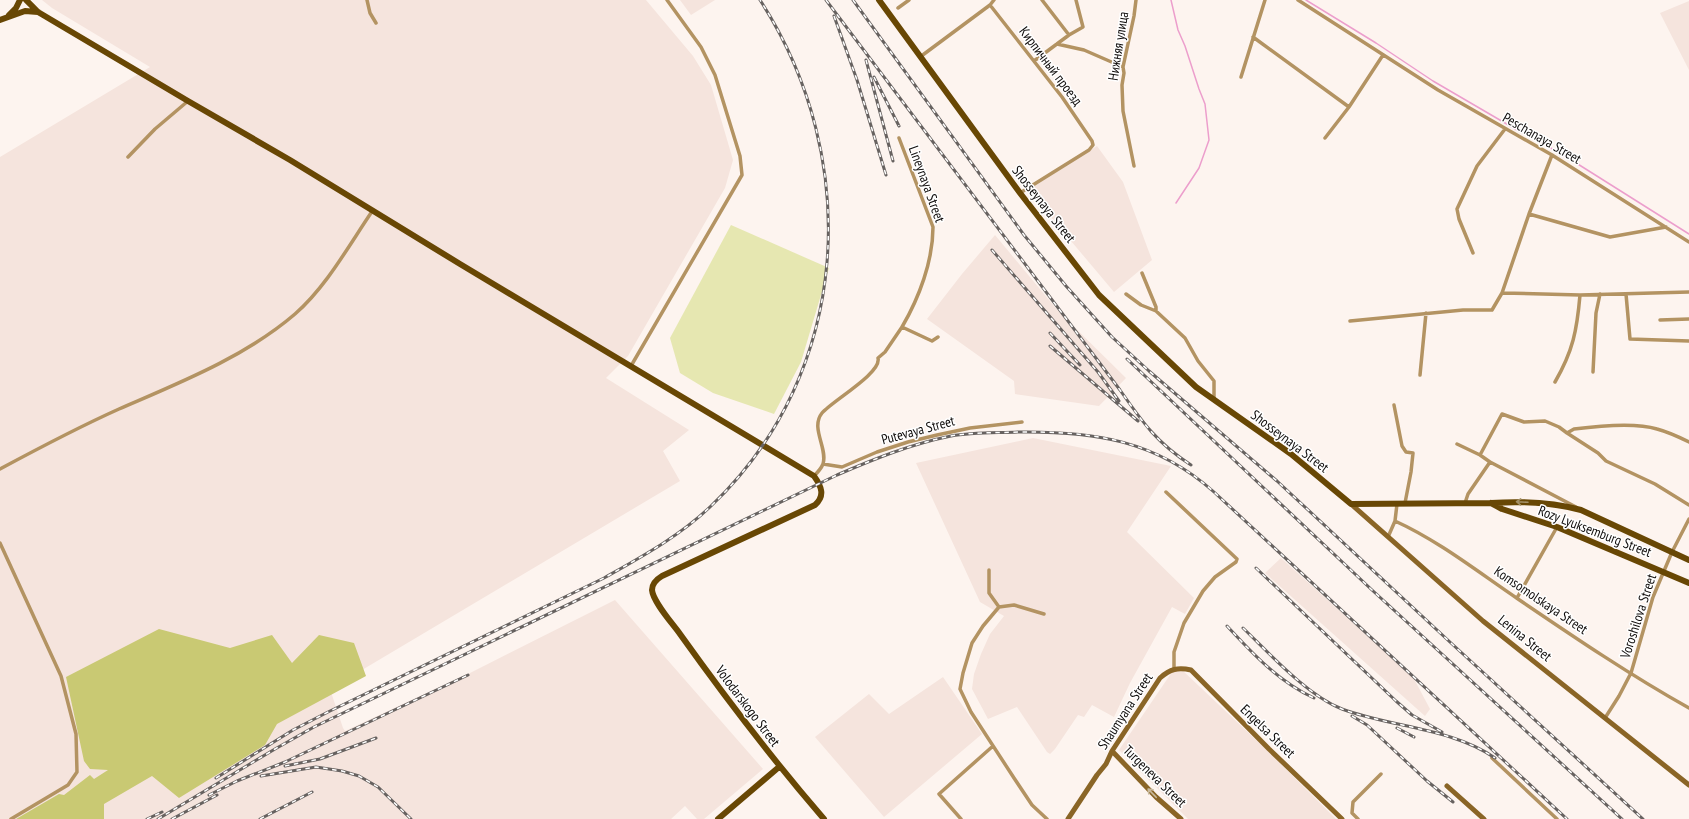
<svg xmlns="http://www.w3.org/2000/svg" width="1689" height="819" font-family="'PT Sans Narrow',sans-serif">
<style>
.built{fill:#f5e4dd}
.green{fill:#e6e7b1}
.forest{fill:#c9c973}
.lines{fill:none;stroke-linecap:round;stroke-linejoin:round}
.stream{stroke:#ec9ecc;stroke-width:1.5}
.street{stroke:#b39362;stroke-width:3.5}
.secondary{stroke:#8a6526;stroke-width:5}
.primary{stroke:#684704;stroke-width:6}
.rail-casing{stroke:#676260;stroke-width:3}
.rail{stroke:#fff;stroke-width:1.5;stroke-dasharray:4.5;stroke-linecap:butt}
.oneway{stroke:#a49168}
.oneway2{stroke:#caba9d}
.labels{text-anchor:middle;stroke-width:3;stroke-linejoin:round;paint-order:stroke}
.street-label{font-size:14px;fill:#0e0b0a;stroke:#fff}
</style>
<rect width="100%" height="100%" fill="#fdf4ef"/>
<path class="built" d="M 42,0 L 646,0 L 693,56 L 711,85 L 733,160 L 725,188 L 628,356 L 606,378 L 689,430 L 663,451 L 680,481 L 330,689 L 343,728 L 345,731 L 470,673 L 615,600 L 763,769 L 704,819 L 697,819 L 685,806 L 671,819 L 0,819 L 0,157 L 150,67 L 52,8 Z
M 680,0 L 715,0 L 691,15 Z
M 1689,1 L 1689,70 L 1660,13 Z
M 1097,146 L 1123,182 L 1152,260 L 1114,292 L 1028,190 Z
M 995,235 L 1059,312 L 1126,378 L 1099,406 L 1015,394 L 1014,381 L 927,319 L 962,274 Z
M 1033,438 L 1171,466 L 1127,532 L 1194,598 L 1185,614 L 1172,607 L 1130,683 L 1114,717 L 1092,705 L 1084,717 L 1078,715 L 1055,749 L 1050,754 L 1047,752 L 1017,707 L 988,719 L 972,689 L 974,674 L 981,654 L 990,634 L 1004,616 L 980,602 L 916,463 Z
M 1281,558 L 1413,677 L 1430,709 L 1425,716 L 1265,573 Z
M 1181,669 L 1273,756 L 1336,819 L 1188,819 L 1119,750 L 1172,672 Z
M 943,677 L 982,734 L 884,817 L 815,737 L 869,694 L 889,714 Z"/>
<path class="green" d="M 731,225 L 829,268 L 801,362 L 774,414 L 713,393 L 680,373 L 670,338 Z"/>
<path class="forest" d="M 159,629 L 230,648 L 272,635 L 292,663 L 319,635 L 354,643 L 366,676 L 277,724 L 265,745 L 179,798 L 152,776 L 104,804 L 104,819 L 16,819 L 59,794 L 64,795 L 90,775 L 94,779 L 108,770 L 90,769 L 84,761 L 66,677 Z"/>
<g class="lines">
<path class="stream" d="M 1171,0 L 1178,30 L 1185,46 L 1199,89 L 1205,104 L 1209,140 L 1199,168 L 1176,203
M 1306,0 L 1376,43 L 1433,81 L 1517,130 L 1530,136 L 1573,161 L 1689,234"/>
<path class="street" d="M 367,0 L 370,13 L 376,23
M 1042,0 L 1069,35
M 1298,0 L 1438,90 L 1552,155 L 1689,242
M 990,5 L 1062,97 L 1092,141 L 1093,145 L 1089,150 L 1020,193
M 898,8 L 909,0
M 1253,37 L 1349,107
M 1057,44 L 1084,50 L 1123,67
M 920,57 L 990,5 L 994,0
M 1034,61 L 1069,35 L 1083,27 L 1076,0
M 1241,77 L 1265,0
M 899,138 L 933,227 C 933,261 919,298 902,327
M 1325,138 L 1349,107 L 1383,55
M 128,157 L 155,129 L 188,101
M 1134,166 L 1123,111 L 1122,85 L 1124,73 L 1123,67 L 1134,16 L 1136,0
M 1529,214 L 1610,237 L 1666,227
M 1473,253 L 1459,219 L 1457,209 L 1477,166 L 1505,129
M 1142,273 L 1156,307 L 1156,311
M 1502,293 L 1529,214 L 1552,155
M 1126,294 L 1141,305 L 1156,311 L 1185,338 L 1198,361 L 1214,381 L 1214,400
M 1626,294 L 1630,339 L 1689,341
M 1660,320 L 1689,319
M 1350,321 L 1463,310 L 1492,310 L 1502,293 L 1580,295 L 1689,292
M 631,366 L 742,175 L 740,156 L 715,75 L 701,47 L 667,0
M 1593,372 L 1596,313 L 1600,294
M 1420,375 L 1426,313
M 1555,382 C 1573,351 1577,330 1580,295
M 1394,405 L 1402,446 L 1406,452 L 1413,453 L 1411,472 L 1405,503
M 1567,433 L 1598,453 L 1606,461 L 1655,484 L 1689,505
M 1457,444 L 1480,455
M 1490,462 L 1576,507
M 823,464 L 842,467 L 877,452 L 908,442 L 937,435 L 970,428 L 1022,422
M 0,469 C 39,448 79,427 119,409 C 179,383 245,357 295,314 C 327,286 349,245 373,210
M 814,476 C 817,473 821,469 823,464 C 828,448 810,428 822,413 C 832,401 882,373 878,358 L 885,352 L 902,327 L 932,341 L 938,337
M 1166,492 L 1237,559 L 1236,562 L 1215,577 L 1203,591 L 1184,623 L 1174,652 L 1174,669
M 1465,503 L 1468,494 L 1490,462 L 1480,455 L 1502,414 L 1524,422 L 1545,421 L 1559,427 L 1567,433 L 1574,429 C 1597,426 1635,422 1657,429 C 1668,432 1679,437 1689,442
M 1395,521 L 1397,504
M 1388,537 L 1395,521 C 1439,541 1478,572 1518,599 C 1574,637 1630,675 1689,708
M 0,543 L 61,676 L 76,734 L 77,772 L 68,785 L 11,819
M 989,570 L 989,593 L 999,607
M 1517,598 L 1557,527
M 1044,614 L 1014,605 L 999,607 L 983,626 L 972,643 L 963,673 L 960,689 L 971,712 L 1014,778 L 1032,805 L 1047,819
M 1605,718 L 1619,696 L 1631,673 L 1653,597 L 1672,552 L 1689,519
M 1492,758 L 1557,819
M 961,819 L 939,794 L 993,746
M 1358,819 L 1352,813 L 1353,802 L 1381,774"/>
<path class="secondary" d="M 1351,504 L 1483,621 L 1689,785
M 1112,751 L 1156,797 L 1181,819
M 1447,786 L 1484,819
M 1068,819 L 1097,775 L 1106,764 L 1112,751 L 1160,678 C 1170,669 1178,667 1191,670 L 1269,749 L 1342,819"/>
<path class="primary" d="M 26,0 L 38,12 L 188,101 L 290,160 L 460,264 L 814,476 C 822,487 825,496 815,505 L 662,576 C 657,579 652,583 652,590 C 653,602 673,624 680,634 C 725,697 773,760 824,819
M 879,0 L 1020,193 L 1099,295 L 1196,387 L 1291,454 L 1351,504 L 1491,503 C 1522,501 1551,502 1581,510 L 1689,560
M 9,15 L 16,8 L 20,0
M 0,20 L 25,11 L 38,12
M 1491,503 L 1502,509 L 1557,527 L 1689,583
M 718,819 L 779,767"/>
<g class="rail-casing">
<path id="rail" d="M 826,0 L 1120,390 C 1143,423 1157,443 1191,465
M 853,0 L 1024,235 L 1066,286 L 1112,337 L 1149,371 L 1277,481 L 1451,643 L 1643,819
M 834,16 L 857,80 L 886,175
M 866,60 L 893,161
M 874,77 L 899,126
M 992,250 L 1098,372 L 1119,401
M 1050,333 L 1080,365
M 1050,346 L 1138,421
M 1127,359 L 1372,590 L 1622,819
M 1256,568 L 1396,701 L 1412,715 L 1442,732
M 1227,626 C 1252,653 1279,682 1314,698
M 1243,628 C 1270,654 1307,695 1342,709 C 1390,727 1452,728 1495,758
M 1352,716 L 1367,725 L 1427,781 L 1453,802
M 1397,728 L 1414,737
M 285,766 L 320,759 L 376,738
M 261,776 L 316,767 L 342,771 L 359,776 L 378,787 L 411,819
M 216,778 L 293,730 L 328,712 L 604,578 C 641,557 680,536 711,506 C 852,372 863,159 760,0
M 209,795 L 237,781 L 285,762 L 468,675
M 147,819 L 162,812
M 158,819 L 275,749 L 314,727 L 837,475 C 874,459 911,444 951,436 C 973,432 995,433 1018,432 C 1093,431 1156,440 1214,492 L 1567,819
M 172,819 L 217,795
M 260,819 L 312,792"/>
</g>
<use href="#rail" class="rail"/>
</g>
<defs><path id="oneway-shaft" d="M-6 0H5M1.5-3L5.5 0L1.5 3" fill="none" stroke-width="1.6" stroke-linecap="round" stroke-linejoin="round"/></defs>
<use class="oneway" href="#oneway-shaft" transform="translate(1522 502) rotate(-177)"/>
<use class="oneway2" href="#oneway-shaft" transform="translate(1152 793) rotate(-134)"/>
<g class="labels">
<g class="street-label">
<text transform="translate(1118 46) rotate(-81)" y="5">Нижняя улица</text>
<text transform="translate(1051 66) rotate(53)" y="5">Кирпичный проезд</text>
<text transform="translate(1542 138) rotate(30)" y="5">Peschanaya Street</text>
<text transform="translate(927 184) rotate(70)" y="5">Lineynaya Street</text>
<text transform="translate(1044 204) rotate(52)" y="5">Shosseynaya Street</text>
<text transform="translate(918 430) rotate(-15)" y="5">Putevaya Street</text>
<text transform="translate(1290 441) rotate(37)" y="5">Shosseynaya Street</text>
<text transform="translate(1595 531) rotate(21)" y="5">Rozy Lyuksemburg Street</text>
<text transform="translate(1541 600) rotate(34)" y="5">Komsomolskaya Street</text>
<text transform="translate(1638 616) rotate(-72)" y="5">Voroshilova Street</text>
<text transform="translate(1525 638) rotate(39)" y="5">Lenina Street</text>
<text transform="translate(748 706) rotate(53)" y="5">Volodarskogo Street</text>
<text transform="translate(1125 711) rotate(-57)" y="5">Shaumyana Street</text>
<text transform="translate(1268 731) rotate(44)" y="5">Engelsa Street</text>
<text transform="translate(1155 776) rotate(44)" y="5">Turgeneva Street</text>
</g>
</g>
</svg>
